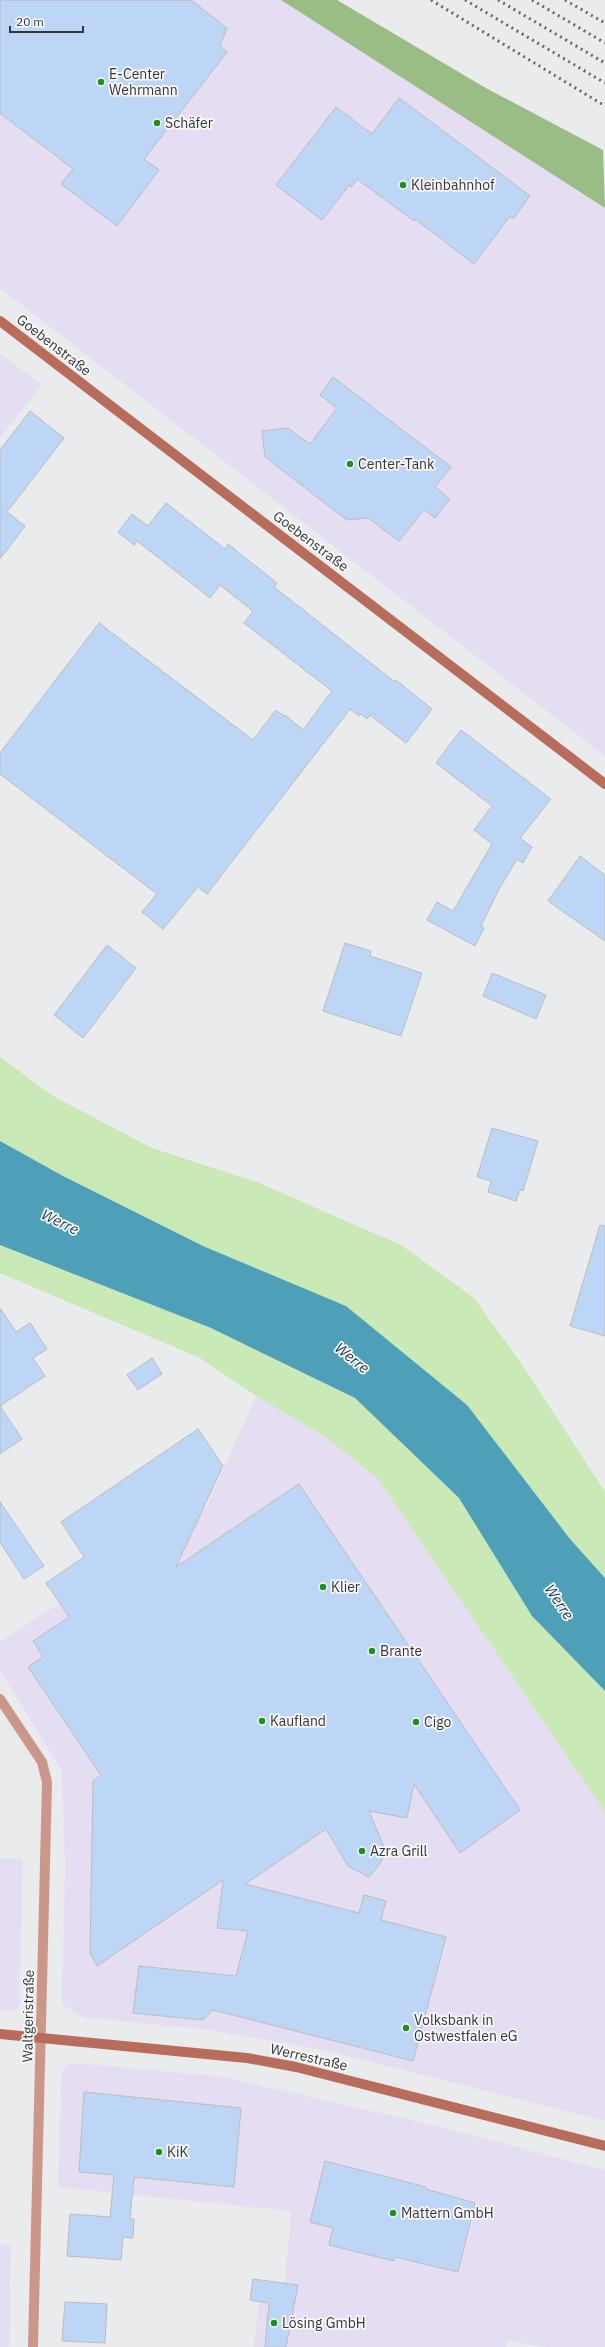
<svg xmlns="http://www.w3.org/2000/svg" width="605" height="2347" font-family="'IBM Plex Sans',sans-serif">
<style>
.commercial{fill:#e5ddf2}
.green{fill:#c9eab7}
.forest{fill:#99bd85}
.water{fill:#4ea0b8}
.building{fill:#bed6f6;stroke:#bbbcbd}
.lines{fill:none;stroke-linecap:round;stroke-linejoin:round}
.street{stroke:#cc978b;stroke-width:10}
.secondary{stroke:#b86d5c;stroke-width:10}
.rail{stroke:#676868;stroke-width:3;stroke-dasharray:2 4;stroke-linecap:butt}
.poi-dot{fill:#1e911d;stroke:#f8f8fa;stroke-width:1.5}
.labels{text-anchor:middle;stroke-width:3.5;stroke-linejoin:round;paint-order:stroke}
.poi-label{font-size:14px;fill:#343535;stroke:#f8f8fa;text-anchor:start}
.street-label{font-size:14px;fill:#343535;stroke:#f8f8fa}
.water-label{font-size:15px;font-style:italic;fill:#123943;stroke:#f8f8fa}
</style>
<rect width="100%" height="100%" fill="#eaebec"/>
<path class="commercial" d="M 0,0 L 281,0 L 605,208 L 605,756 L 0,288 Z
M 0,353 L 42,385 L 0,438 Z
M 256,1396 L 324,1436 L 377,1478 L 605,1812 L 605,2121 L 322,2050 L 210,2030 L 82,2017 L 62,2004 L 65,1866 L 62,1771 L 0,1670 L 0,1642 L 206,1508 Z
M 0,1859 L 23,1859 L 19,2007 L 14,2011 L 0,2010 Z
M 70,2063 L 218,2076 L 420,2122 L 605,2170 L 605,2347 L 546,2347 L 508,2341 L 506,2347 L 254,2347 L 259,2302 L 283,2305 L 291,2211 L 58,2187 L 61,2084 L 62,2071 Z
M 0,2244 L 11,2245 L 9,2347 L 0,2347 Z"/>
<path class="green" d="M 0,1057 L 53,1096 L 152,1148 L 259,1183 L 401,1245 L 474,1298 L 523,1366 L 605,1492 L 605,1578 L 346,1306 L 203,1246 L 63,1176 L 0,1141 Z
M 0,1245 L 211,1328 L 355,1398 L 459,1498 L 532,1616 L 605,1691 L 605,1812 L 377,1478 L 324,1436 L 256,1396 L 200,1358 L 0,1273 Z"/>
<path class="forest" d="M 281,0 L 337,0 L 484,87 L 603,150 L 605,208 Z"/>
<path class="water" d="M 0,1141 L 63,1176 L 203,1246 L 346,1306 L 467,1405 L 570,1539 L 605,1578 L 605,1691 L 532,1616 L 459,1498 L 355,1398 L 211,1328 L 0,1245 Z"/>
<path class="building" d="M 0,0 L 191,0 L 227,28 L 220,46 L 227,52 L 144,159 L 159,170 L 117,226 L 61,184 L 73,169 L 0,113 Z
M 399,98 L 530,196 L 513,219 L 510,216 L 474,264 L 415,219 L 414,221 L 357,179 L 351,187 L 349,185 L 322,220 L 276,185 L 336,107 L 372,134 Z
M 333,377 L 451,467 L 435,487 L 450,499 L 435,518 L 424,510 L 399,541 L 368,518 L 347,520 L 265,457 L 262,431 L 288,428 L 310,444 L 337,408 L 320,395 Z
M 30,411 L 64,438 L 7,512 L 25,526 L 0,559 L 0,450 Z
M 166,503 L 225,549 L 228,544 L 243,556 L 277,583 L 274,587 L 395,682 L 396,680 L 432,709 L 406,743 L 370,715 L 367,719 L 361,714 L 359,716 L 350,709 L 207,894 L 198,887 L 163,929 L 142,912 L 157,894 L 0,774 L 0,753 L 99,623 L 253,740 L 276,710 L 284,716 L 285,715 L 303,730 L 332,691 L 244,623 L 253,611 L 220,585 L 210,598 L 137,541 L 134,545 L 118,532 L 132,514 L 148,526 Z
M 461,730 L 551,799 L 520,838 L 532,847 L 523,863 L 517,859 L 498,891 L 481,926 L 484,928 L 475,946 L 427,920 L 437,902 L 453,911 L 492,844 L 474,830 L 492,806 L 436,763 Z
M 580,856 L 605,875 L 605,941 L 548,901 Z
M 345,943 L 371,951 L 370,956 L 422,973 L 401,1036 L 323,1011 Z
M 107,945 L 136,968 L 83,1038 L 54,1015 Z
M 492,973 L 546,995 L 536,1019 L 483,996 Z
M 492,1128 L 538,1141 L 523,1191 L 520,1190 L 516,1201 L 488,1192 L 491,1181 L 477,1177 Z
M 600,1225 L 605,1226 L 605,1336 L 570,1326 Z
M 0,1308 L 16,1332 L 30,1323 L 47,1349 L 33,1358 L 45,1376 L 0,1406 Z
M 152,1358 L 162,1374 L 138,1390 L 127,1375 Z
M 0,1406 L 22,1439 L 0,1454 Z
M 198,1429 L 223,1466 L 176,1567 L 299,1484 L 520,1810 L 460,1853 L 414,1784 L 407,1818 L 369,1811 L 384,1847 L 384,1855 L 381,1862 L 369,1877 L 348,1866 L 326,1829 L 245,1884 L 359,1913 L 364,1895 L 386,1901 L 381,1920 L 446,1937 L 413,2061 L 213,2010 L 203,2020 L 133,2013 L 139,1966 L 236,1976 L 248,1931 L 217,1928 L 223,1880 L 97,1966 L 90,1953 L 93,1781 L 101,1775 L 28,1667 L 43,1657 L 33,1641 L 69,1617 L 46,1583 L 84,1557 L 61,1522 Z
M 0,1502 L 44,1566 L 24,1579 L 0,1542 Z
M 84,2092 L 241,2108 L 234,2187 L 134,2177 L 130,2219 L 134,2219 L 133,2238 L 123,2237 L 121,2260 L 67,2256 L 70,2214 L 110,2217 L 114,2175 L 79,2172 Z
M 325,2161 L 426,2187 L 426,2189 L 475,2203 L 458,2272 L 395,2257 L 394,2261 L 329,2245 L 333,2228 L 310,2222 Z
M 253,2279 L 298,2285 L 286,2347 L 265,2347 L 269,2303 L 250,2300 Z
M 65,2302 L 107,2304 L 105,2343 L 62,2341 Z"/>
<g class="lines">
<path class="street" d="M 0,1699 L 42,1762 L 47,1782 L 33,2347"/>
<path class="secondary" d="M 0,321 L 605,784
M 0,2034 L 247,2058 L 296,2067 L 605,2146"/>
<path class="rail" d="M 431,0 L 605,106
M 465,0 L 605,83
M 498,0 L 605,63
M 532,0 L 605,43
M 565,0 L 605,23"/>
</g>
<g class="poi-dot">
<circle cx="101" cy="82" r="4"/>
<circle cx="157" cy="123" r="4"/>
<circle cx="403" cy="185" r="4"/>
<circle cx="350" cy="464" r="4"/>
<circle cx="323" cy="1587" r="4"/>
<circle cx="372" cy="1651" r="4"/>
<circle cx="262" cy="1721" r="4"/>
<circle cx="416" cy="1722" r="4"/>
<circle cx="362" cy="1851" r="4"/>
<circle cx="406" cy="2028" r="4"/>
<circle cx="159" cy="2152" r="4"/>
<circle cx="393" cy="2213" r="4"/>
<circle cx="274" cy="2323" r="4"/>
</g>
<g class="labels">
<g class="poi-label">
<text x="109" y="79">E-Center<tspan x="109" dy="16">Wehrmann</tspan></text>
<text x="165" y="128">Schäfer</text>
<text x="411" y="190">Kleinbahnhof</text>
<text x="358" y="469">Center-Tank</text>
<text x="331" y="1592">Klier</text>
<text x="380" y="1656">Brante</text>
<text x="270" y="1726">Kaufland</text>
<text x="424" y="1727">Cigo</text>
<text x="370" y="1856">Azra Grill</text>
<text x="414" y="2025">Volksbank in<tspan x="414" dy="16">Ostwestfalen eG</tspan></text>
<text x="167" y="2157">KiK</text>
<text x="401" y="2218">Mattern GmbH</text>
<text x="282" y="2328">Lösing GmbH</text>
</g>
<g class="street-label">
<text transform="translate(54 345) rotate(38)" y="5">Goebenstraße</text>
<text transform="translate(311 541) rotate(37)" y="5">Goebenstraße</text>
<text transform="translate(28 2016) rotate(-89)" y="5">Waltgeristraße</text>
<text transform="translate(309 2057) rotate(13)" y="5">Werrestraße</text>
</g>
<g class="water-label">
<text transform="translate(60 1222) rotate(26)" y="5">Werre</text>
<text transform="translate(352 1358) rotate(39)" y="5">Werre</text>
<text transform="translate(559 1602) rotate(56)" y="5">Werre</text>
</g>
</g>
<path d="M10 26v6h73v-6" fill="none" stroke="#343535" stroke-width="2"/>
<text x="16" y="26" font-size="12" fill="#343535" stroke="#f8f8fa" stroke-width="3" paint-order="stroke">20 m</text>
</svg>
